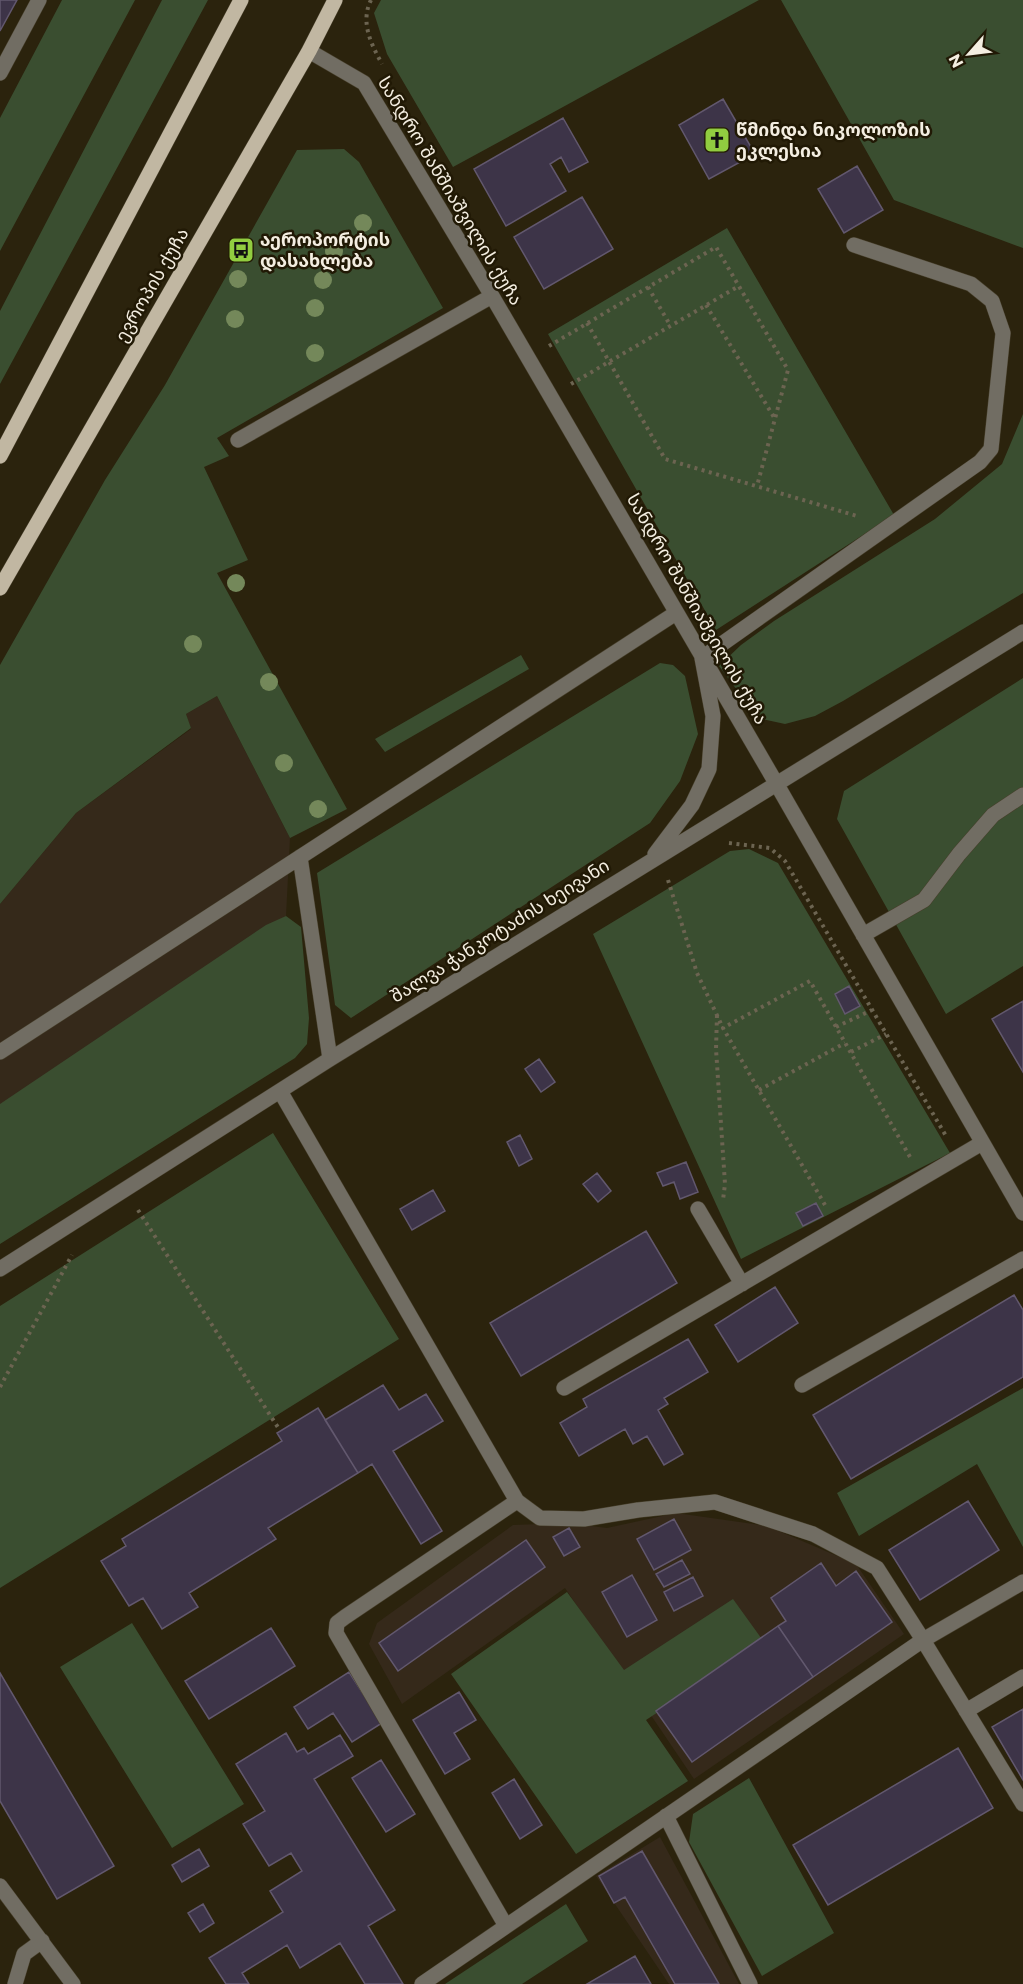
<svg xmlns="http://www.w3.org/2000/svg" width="1023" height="1984" font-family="Montserrat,'Noto Sans Georgian',sans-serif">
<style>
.industrial{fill:#35291a}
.green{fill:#3a4e30}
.building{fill:#3d3448;stroke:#62586e;stroke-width:1.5}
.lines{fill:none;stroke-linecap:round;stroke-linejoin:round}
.minor-casing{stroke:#473f2b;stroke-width:16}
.major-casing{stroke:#473f2b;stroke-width:16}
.path{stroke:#6c6451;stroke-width:4;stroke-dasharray:3 4.5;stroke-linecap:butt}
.minor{stroke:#716d63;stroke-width:15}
.major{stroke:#c1b7a2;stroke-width:15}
.tree{fill:#74885a}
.labels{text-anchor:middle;stroke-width:5;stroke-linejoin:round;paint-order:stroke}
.poi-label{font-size:18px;font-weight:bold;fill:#f4eee1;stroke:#211905;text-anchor:start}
.street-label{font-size:18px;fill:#f4eee1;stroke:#211905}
</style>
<rect width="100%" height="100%" fill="#2b230d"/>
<path class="industrial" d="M 217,696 L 290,838 L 286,916 L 0,1105 L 0,904 L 76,813 L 191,729 L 186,714 Z
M 676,1513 L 767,1526 L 856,1564 L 904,1634 L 694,1779 L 565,1588 L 402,1704 L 369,1644 L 377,1623 L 513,1525 L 568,1523 L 607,1528 Z
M 660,1837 L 739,1984 L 669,1984 L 596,1876 Z"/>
<path class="green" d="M 62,0 L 135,0 L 0,251 L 0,118 Z
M 162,0 L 208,0 L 0,384 L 0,311 Z
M 381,0 L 759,0 L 453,167 L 387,54 L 374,13 Z
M 781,0 L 1023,0 L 1023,248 L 894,200 Z
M 344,149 L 359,162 L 443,308 L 217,438 L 229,456 L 204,467 L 248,560 L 217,573 L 347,809 L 290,838 L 217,696 L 186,714 L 191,728 L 76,813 L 0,904 L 0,665 L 105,480 L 165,385 L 297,150 Z
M 727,228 L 894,515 L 716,630 L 548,334 Z
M 1023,414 L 1023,593 L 843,701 L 815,716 L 785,724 L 758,718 L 719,666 L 741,645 L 774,621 L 935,519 L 1002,464 Z
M 521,655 L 529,669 L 385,752 L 375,739 Z
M 660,663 L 673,665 L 685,676 L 698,734 L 680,781 L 650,823 L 351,1018 L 335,1005 L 317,873 Z
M 1023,678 L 1023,966 L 946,1014 L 837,819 L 844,791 Z
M 749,849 L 778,863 L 950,1153 L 741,1259 L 593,934 L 730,851 Z
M 286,916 L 301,927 L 309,1018 L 307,1044 L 295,1058 L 0,1244 L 0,1104 L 266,925 Z
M 273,1133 L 399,1339 L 0,1588 L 0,1306 Z
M 1023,1388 L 1023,1547 L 977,1464 L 859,1536 L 837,1493 Z
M 567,1592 L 624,1670 L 733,1599 L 764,1642 L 646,1720 L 688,1781 L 576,1854 L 451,1674 Z
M 132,1623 L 244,1804 L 172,1848 L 60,1667 Z
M 749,1778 L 834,1933 L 762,1976 L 689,1842 L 693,1814 Z
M 566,1904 L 588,1941 L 522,1984 L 445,1984 Z"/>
<path class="building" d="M 0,0 L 17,0 L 0,31 Z
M 723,99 L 755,154 L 709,179 L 679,125 Z
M 563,118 L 588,162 L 569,172 L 561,157 L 550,164 L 566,191 L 506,226 L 474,169 Z
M 857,166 L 883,210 L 844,233 L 818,189 Z
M 582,197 L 613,249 L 544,289 L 514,237 Z
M 849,986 L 860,1006 L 845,1014 L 835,994 Z
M 1023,1001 L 1023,1072 L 992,1019 Z
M 539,1059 L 555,1082 L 541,1092 L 525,1069 Z
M 520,1135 L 532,1159 L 519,1166 L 507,1142 Z
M 686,1162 L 698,1192 L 680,1199 L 674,1182 L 663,1186 L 657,1173 Z
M 597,1173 L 611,1191 L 598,1202 L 583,1184 Z
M 433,1190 L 445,1211 L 412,1230 L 400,1209 Z
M 816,1203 L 823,1216 L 803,1226 L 796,1213 Z
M 646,1231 L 677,1283 L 521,1376 L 490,1323 Z
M 775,1287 L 798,1323 L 738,1362 L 715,1325 Z
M 1014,1295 L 1023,1310 L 1023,1377 L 851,1479 L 813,1415 Z
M 688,1339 L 708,1372 L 664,1398 L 668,1404 L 658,1410 L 683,1454 L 664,1465 L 647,1436 L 633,1444 L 625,1429 L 579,1456 L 560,1423 L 587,1407 L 583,1399 Z
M 383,1385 L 399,1410 L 426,1394 L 443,1421 L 393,1451 L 442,1531 L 421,1544 L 372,1464 L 358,1473 L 325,1420 Z
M 318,1408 L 358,1473 L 268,1528 L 276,1539 L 189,1593 L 198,1607 L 162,1629 L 143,1598 L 129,1606 L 101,1561 L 126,1546 L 122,1539 L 282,1441 L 277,1433 Z
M 968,1501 L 999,1550 L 920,1600 L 889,1550 Z
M 674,1519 L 691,1550 L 654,1570 L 637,1539 Z
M 569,1528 L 580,1547 L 564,1556 L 553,1537 Z
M 526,1540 L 545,1567 L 398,1671 L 379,1643 Z
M 682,1560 L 690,1574 L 664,1587 L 656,1574 Z
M 821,1563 L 836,1586 L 856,1571 L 892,1622 L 813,1677 L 778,1626 L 786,1621 L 771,1598 Z
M 632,1575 L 657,1620 L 627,1637 L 602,1592 Z
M 693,1577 L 703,1596 L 674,1611 L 664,1592 Z
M 778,1626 L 813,1677 L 692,1762 L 656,1711 Z
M 271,1628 L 295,1666 L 209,1719 L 185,1681 Z
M 349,1672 L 382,1723 L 352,1742 L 333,1713 L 308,1729 L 294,1707 Z
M 0,1673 L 114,1866 L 57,1899 L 0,1801 Z
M 459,1692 L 476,1720 L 454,1733 L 470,1759 L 445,1774 L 413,1720 Z
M 1023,1709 L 1023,1780 L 992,1727 Z
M 286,1733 L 297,1752 L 304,1748 L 308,1754 L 340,1735 L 353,1756 L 314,1779 L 395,1910 L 368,1926 L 403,1984 L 365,1984 L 340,1943 L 300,1968 L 287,1945 L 242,1973 L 249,1984 L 226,1984 L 209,1958 L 283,1912 L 270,1891 L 302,1871 L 291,1853 L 269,1866 L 243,1824 L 265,1811 L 236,1764 Z
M 958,1748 L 993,1808 L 828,1905 L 793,1845 Z
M 381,1760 L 415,1814 L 386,1832 L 352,1778 Z
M 514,1779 L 542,1825 L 520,1839 L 492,1793 Z
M 199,1849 L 209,1866 L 182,1882 L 172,1865 Z
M 642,1851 L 719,1984 L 675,1984 L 625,1897 L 614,1903 L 599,1876 Z
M 203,1904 L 214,1923 L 200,1932 L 188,1913 Z
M 635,1956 L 651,1984 L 587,1984 Z"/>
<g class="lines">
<g class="minor-casing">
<path id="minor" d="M 309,51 L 364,83 L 492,296 L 776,783 L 1023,1213
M 0,73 L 39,0
M 238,440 L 492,296
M 655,854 L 692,805 L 709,769 L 713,716 L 702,658 L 980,462 L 991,449 L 1003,333 L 992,301 L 971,284 L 854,245
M 300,857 L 330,1059
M 863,935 L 924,900 L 959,854 L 993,815 L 1023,795
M 0,1052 L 676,613
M 280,1091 L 517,1501 L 345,1617 L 337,1623 L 336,1633 L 506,1926
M 698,1209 L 742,1284
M 0,1269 L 330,1059 L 1023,632
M 802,1385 L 1023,1259
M 564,1388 L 982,1143
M 517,1501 L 540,1518 L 584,1519 L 638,1510 L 715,1502 L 813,1534 L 877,1568 L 923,1640 L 1023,1804
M 966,1711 L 1023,1677
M 666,1816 L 750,1984
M 0,1886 L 73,1984
M 15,1984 L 24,1954 L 42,1941
M 422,1984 L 923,1640 L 1023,1582"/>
</g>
<g class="major-casing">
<path id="major" d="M 0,456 L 241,0
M 0,588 L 309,51 L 335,0"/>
</g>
<path class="path" d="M 371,0 C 360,22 371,44 382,64
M 648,287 L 670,325
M 706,305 L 775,419
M 587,323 L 665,459 L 857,516
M 549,346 L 716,247 L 788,370 L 757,486
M 571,384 L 739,286
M 729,843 L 770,848 L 785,861 L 946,1136
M 668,880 L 697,973 L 723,1028
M 717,1015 L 716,1049 L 725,1184 L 723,1200
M 836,1027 L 872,1010
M 851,1052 L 886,1034
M 759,1090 L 845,1043
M 825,1205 L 723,1028 L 810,981 L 910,1157
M 138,1210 L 279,1429
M 0,1387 L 72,1255"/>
<use href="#minor" class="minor"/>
<use href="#major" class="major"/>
</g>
<g class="tree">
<circle cx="363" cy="223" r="9"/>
<circle cx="334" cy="251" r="9"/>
<circle cx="238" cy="279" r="9"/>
<circle cx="323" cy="280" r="9"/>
<circle cx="315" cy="308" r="9"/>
<circle cx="235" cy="319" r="9"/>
<circle cx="315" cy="353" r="9"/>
<circle cx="236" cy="583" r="9"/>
<circle cx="193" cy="644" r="9"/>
<circle cx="269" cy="682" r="9"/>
<circle cx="284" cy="763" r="9"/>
<circle cx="318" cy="809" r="9"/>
</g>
<defs>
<g id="church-square" transform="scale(1.35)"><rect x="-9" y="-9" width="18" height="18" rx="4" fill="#91cd40" stroke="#211905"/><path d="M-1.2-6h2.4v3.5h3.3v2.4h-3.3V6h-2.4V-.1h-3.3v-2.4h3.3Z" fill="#111"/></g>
<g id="bus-square" transform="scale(1.35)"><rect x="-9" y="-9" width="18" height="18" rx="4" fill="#91cd40" stroke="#211905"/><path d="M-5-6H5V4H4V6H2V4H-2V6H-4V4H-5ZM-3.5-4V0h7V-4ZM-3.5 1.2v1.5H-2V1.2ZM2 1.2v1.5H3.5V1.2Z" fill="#111"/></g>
</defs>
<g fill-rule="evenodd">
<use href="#church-square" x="717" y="140"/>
<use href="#bus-square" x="241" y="250"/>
</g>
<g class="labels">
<g class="poi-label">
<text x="736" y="136">წმინდა ნიკოლოზის<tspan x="736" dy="21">ეკლესია</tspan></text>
<text x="260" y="246">აეროპორტის<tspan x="260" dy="21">დასახლება</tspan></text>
</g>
<g class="street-label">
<text transform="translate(450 191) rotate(59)" y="6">სანდრო შანშიაშვილის ქუჩა</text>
<text transform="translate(152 285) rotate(-60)" y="6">ევროპის ქუჩა</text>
<text transform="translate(697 609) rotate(60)" y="6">სანდრო შანშიაშვილის ქუჩა</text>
<text transform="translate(500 931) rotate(-32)" y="6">შალვა ჭანკოტაძის ხეივანი</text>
</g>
</g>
<g transform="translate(969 54) rotate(242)" stroke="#211905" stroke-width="4.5" paint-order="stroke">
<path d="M0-4.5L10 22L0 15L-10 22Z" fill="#f4eee1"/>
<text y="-9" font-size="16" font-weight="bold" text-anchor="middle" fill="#f4eee1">N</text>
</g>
</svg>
